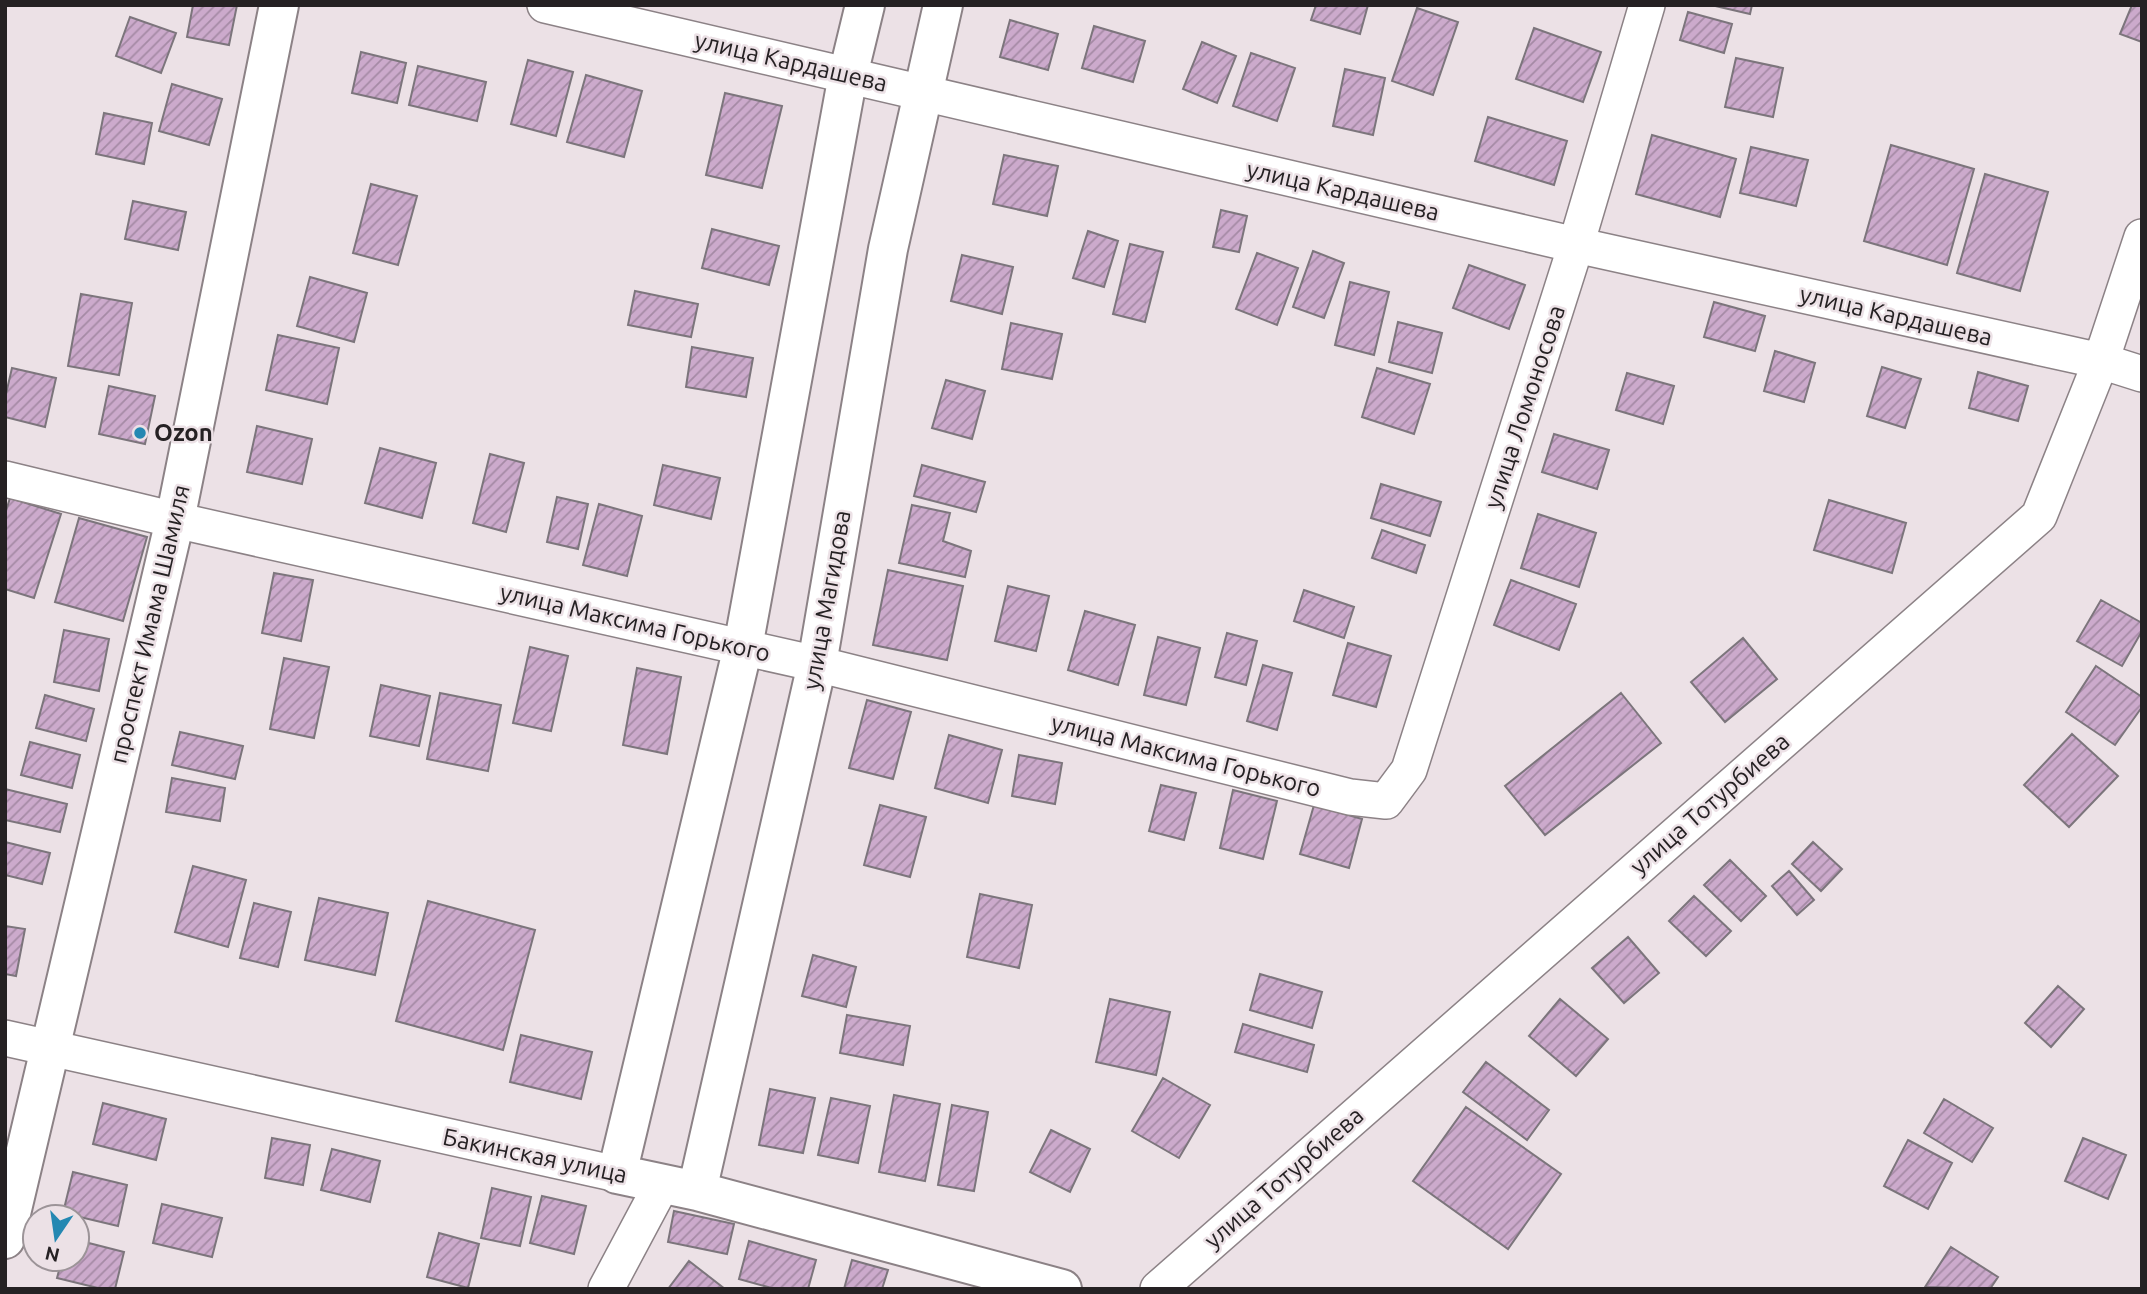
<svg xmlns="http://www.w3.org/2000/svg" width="2147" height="1294" font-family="Ubuntu,sans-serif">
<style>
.building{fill:url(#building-hatch);stroke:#7c757c;stroke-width:2}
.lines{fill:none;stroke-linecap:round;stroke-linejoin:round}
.minor-casing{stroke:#8c8286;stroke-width:38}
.secondary-casing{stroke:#8c8286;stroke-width:42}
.minor{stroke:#fff;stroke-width:35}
.secondary{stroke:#fff;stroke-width:38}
.poi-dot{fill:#2488b2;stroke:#ece1e6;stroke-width:2.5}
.labels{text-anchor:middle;stroke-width:5;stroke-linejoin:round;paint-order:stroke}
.street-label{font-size:24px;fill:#252123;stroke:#ece1e6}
.poi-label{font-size:24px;font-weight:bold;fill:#252123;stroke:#ece1e6;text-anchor:start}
</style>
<defs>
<pattern id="building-hatch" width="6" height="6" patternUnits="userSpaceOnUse" patternTransform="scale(1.75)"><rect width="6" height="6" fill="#cac"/><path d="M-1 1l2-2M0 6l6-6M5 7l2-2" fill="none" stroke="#a58aa5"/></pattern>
</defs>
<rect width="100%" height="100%" fill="#ece1e6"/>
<path class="building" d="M 193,5 L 237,5 L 229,45 L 187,37 Z
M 1316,5 L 1368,5 L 1360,34 L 1311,20 Z
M 1711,5 L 1752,5 L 1750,14 Z
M 2132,5 L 2142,5 L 2142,42 L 2120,34 Z
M 1417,8 L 1458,22 L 1433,95 L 1392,81 Z
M 1688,12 L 1732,24 L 1724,53 L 1680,40 Z
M 130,17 L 176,33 L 161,73 L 116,56 Z
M 1010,20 L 1058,34 L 1048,70 L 1000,57 Z
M 1094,26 L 1145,41 L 1133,82 L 1082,68 Z
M 1534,28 L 1601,52 L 1583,102 L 1516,79 Z
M 1202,42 L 1236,56 L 1217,103 L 1183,89 Z
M 361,52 L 406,63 L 397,103 L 352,93 Z
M 1251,53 L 1295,68 L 1277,121 L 1233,106 Z
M 1736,58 L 1783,68 L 1773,117 L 1725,107 Z
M 528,60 L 573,72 L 556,136 L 511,124 Z
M 418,66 L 486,82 L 477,121 L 409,105 Z
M 1345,69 L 1385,78 L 1373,135 L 1333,126 Z
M 586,75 L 642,91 L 624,157 L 567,142 Z
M 172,84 L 222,99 L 209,145 L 159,131 Z
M 725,93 L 782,106 L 762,188 L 706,175 Z
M 104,113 L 152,123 L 144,164 L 96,154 Z
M 1488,117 L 1567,141 L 1554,185 L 1475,161 Z
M 1652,135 L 1736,159 L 1720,217 L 1636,194 Z
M 1891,145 L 1974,169 L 1947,265 L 1864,241 Z
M 1751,147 L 1808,160 L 1796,206 L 1740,193 Z
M 1004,155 L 1058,166 L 1047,216 L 993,204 Z
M 1985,174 L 2048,192 L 2020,291 L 1957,273 Z
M 371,184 L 417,196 L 398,265 L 353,253 Z
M 133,201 L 186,212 L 178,250 L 125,239 Z
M 1221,210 L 1247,216 L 1239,252 L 1213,247 Z
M 712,229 L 779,246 L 769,285 L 702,268 Z
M 1088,231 L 1118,241 L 1104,287 L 1073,278 Z
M 1130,244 L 1163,252 L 1145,322 L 1113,314 Z
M 1313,251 L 1344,263 L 1324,318 L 1293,307 Z
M 1257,253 L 1298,268 L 1277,325 L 1236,309 Z
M 962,255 L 1013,267 L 1002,314 L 951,301 Z
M 1469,265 L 1525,285 L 1509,329 L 1453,308 Z
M 310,277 L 367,293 L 354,342 L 297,326 Z
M 1350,282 L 1389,292 L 1374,355 L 1335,345 Z
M 635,291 L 698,304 L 691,337 L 628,325 Z
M 81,294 L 132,303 L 119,375 L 68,366 Z
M 1714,302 L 1765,316 L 1755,351 L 1704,337 Z
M 1398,322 L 1442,333 L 1432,373 L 1389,362 Z
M 1011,323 L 1062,334 L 1052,379 L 1002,369 Z
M 278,335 L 339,348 L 327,404 L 266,390 Z
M 692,347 L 753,358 L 746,397 L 686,387 Z
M 1775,351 L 1815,363 L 1804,402 L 1764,391 Z
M 1882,367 L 1921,379 L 1905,428 L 1867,416 Z
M 12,368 L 56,378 L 45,427 L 5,417 L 5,398 Z
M 1377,368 L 1430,384 L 1414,434 L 1362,417 Z
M 1978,372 L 2028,386 L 2018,421 L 1969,408 Z
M 1627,373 L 1674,386 L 1663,424 L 1616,410 Z
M 946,380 L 985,391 L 972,439 L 932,428 Z
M 109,386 L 155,396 L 145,444 L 99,434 Z
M 257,426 L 312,439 L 302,484 L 247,472 Z
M 1554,434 L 1609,450 L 1597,489 L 1542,472 Z
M 380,448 L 436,463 L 422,518 L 365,503 Z
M 490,454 L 524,463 L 506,532 L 473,523 Z
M 663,465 L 720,478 L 711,519 L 654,505 Z
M 922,465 L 985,482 L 976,512 L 914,496 Z
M 1381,484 L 1441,502 L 1430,536 L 1371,518 Z
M 557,497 L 588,504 L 578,549 L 547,542 Z
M 10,498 L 61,514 L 34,598 L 5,589 L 5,514 Z
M 1829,500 L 1906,523 L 1892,573 L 1814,550 Z
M 599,504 L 642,516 L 627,576 L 583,565 Z
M 912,505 L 950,513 L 943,541 L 971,551 L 965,577 L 899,563 Z
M 1538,514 L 1596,533 L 1579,587 L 1521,568 Z
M 79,518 L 147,537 L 123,621 L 55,602 Z
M 1382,530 L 1425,545 L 1416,573 L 1372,558 Z
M 888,570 L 963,586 L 947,660 L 873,645 Z
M 274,573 L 313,580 L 301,641 L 262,633 Z
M 1511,580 L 1576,604 L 1559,650 L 1494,625 Z
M 1008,586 L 1049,596 L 1036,651 L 995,641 Z
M 1304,590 L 1354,607 L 1344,638 L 1294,621 Z
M 2101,600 L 2142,623 L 2142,631 L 2122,666 L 2077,641 Z
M 1085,611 L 1135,625 L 1118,685 L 1068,670 Z
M 64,630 L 109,639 L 99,691 L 54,682 Z
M 1227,633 L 1257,641 L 1246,685 L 1215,677 Z
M 1158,637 L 1200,648 L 1186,705 L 1144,695 Z
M 1743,638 L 1777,679 L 1725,722 L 1691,682 Z
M 1348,643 L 1391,656 L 1376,707 L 1333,695 Z
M 530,647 L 568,656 L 551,731 L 513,723 Z
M 284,658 L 329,667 L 314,738 L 270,729 Z
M 1263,665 L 1292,673 L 1277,730 L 1247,721 Z
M 2096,666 L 2142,697 L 2142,707 L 2115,745 L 2066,712 Z
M 637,668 L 681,677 L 667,754 L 623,745 Z
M 381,685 L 430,696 L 419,746 L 370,736 Z
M 440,693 L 501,705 L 488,771 L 427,759 Z
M 1621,693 L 1661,743 L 1545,835 L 1505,786 Z
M 45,695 L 94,709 L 86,741 L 36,728 Z
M 867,700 L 911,712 L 893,779 L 849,768 Z
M 180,732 L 243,746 L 235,779 L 172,765 Z
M 2072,734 L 2118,776 L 2069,827 L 2024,785 Z
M 949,735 L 1002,750 L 988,803 L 935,788 Z
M 30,742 L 80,755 L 72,788 L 21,775 Z
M 1019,755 L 1062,763 L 1055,804 L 1012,796 Z
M 172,778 L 225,788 L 220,821 L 166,812 Z
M 1161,785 L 1196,793 L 1184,840 L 1149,831 Z
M 5,789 L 67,804 L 60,832 L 5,820 Z
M 1233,790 L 1277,801 L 1263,859 L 1220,848 Z
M 880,805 L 926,817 L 910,877 L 864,865 Z
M 1314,805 L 1362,819 L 1349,868 L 1300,854 Z
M 5,842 L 50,853 L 42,884 L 5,875 Z
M 1813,842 L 1842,869 L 1821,891 L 1792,864 Z
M 1730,860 L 1766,896 L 1741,921 L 1704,885 Z
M 193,866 L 246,880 L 228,947 L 175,932 Z
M 1789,871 L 1814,900 L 1797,915 L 1772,886 Z
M 980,894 L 1032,905 L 1019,968 L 967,957 Z
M 1694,896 L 1731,931 L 1706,956 L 1669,921 Z
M 319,898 L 388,913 L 375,975 L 305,960 Z
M 428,901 L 535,930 L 503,1050 L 396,1021 Z
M 254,903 L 291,912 L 278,967 L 240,958 Z
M 5,926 L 25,929 L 16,976 L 5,974 Z
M 1628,937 L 1659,973 L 1624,1003 L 1592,968 Z
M 813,955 L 856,967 L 846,1007 L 802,996 Z
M 1260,974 L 1322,992 L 1312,1028 L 1250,1010 Z
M 2058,986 L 2084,1009 L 2051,1047 L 2025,1023 Z
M 1110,999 L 1170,1012 L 1156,1075 L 1096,1062 Z
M 1560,999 L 1608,1039 L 1576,1076 L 1529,1036 Z
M 847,1015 L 910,1026 L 903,1065 L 840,1053 Z
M 1243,1024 L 1314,1045 L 1307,1072 L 1235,1052 Z
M 521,1035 L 592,1052 L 581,1099 L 510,1082 Z
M 1486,1062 L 1549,1110 L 1527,1140 L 1463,1092 Z
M 1163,1078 L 1210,1105 L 1179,1158 L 1132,1131 Z
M 770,1089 L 815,1098 L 803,1153 L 759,1145 Z
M 894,1095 L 940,1104 L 925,1181 L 879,1172 Z
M 831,1098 L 870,1106 L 858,1163 L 818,1155 Z
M 1944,1099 L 1993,1128 L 1972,1162 L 1924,1133 Z
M 103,1103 L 166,1119 L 156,1160 L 93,1144 Z
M 952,1105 L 988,1112 L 974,1191 L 938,1185 Z
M 1466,1107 L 1561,1174 L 1508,1249 L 1413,1181 Z
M 1051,1130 L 1090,1149 L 1070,1192 L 1030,1172 Z
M 272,1138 L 310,1145 L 303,1185 L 265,1178 Z
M 2083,1138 L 2126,1155 L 2108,1199 L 2065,1181 Z
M 1908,1140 L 1952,1163 L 1928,1209 L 1884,1186 Z
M 332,1149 L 380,1161 L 370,1202 L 321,1190 Z
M 73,1172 L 127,1185 L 118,1226 L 63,1213 Z
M 492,1188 L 531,1197 L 520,1246 L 481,1238 Z
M 542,1196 L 586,1206 L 574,1254 L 530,1243 Z
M 162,1204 L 222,1218 L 212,1257 L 153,1243 Z
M 674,1211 L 734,1224 L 727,1254 L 668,1242 Z
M 439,1233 L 479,1244 L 468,1288 L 427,1277 Z
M 77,1240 L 124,1252 L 115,1289 L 102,1289 L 57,1278 L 62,1259 L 77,1259 Z
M 749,1241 L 816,1260 L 808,1289 L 775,1289 L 739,1279 Z
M 1951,1247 L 1998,1277 L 1990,1289 L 1925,1287 Z
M 852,1260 L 888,1270 L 882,1289 L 844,1289 Z
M 689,1261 L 725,1289 L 668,1289 Z"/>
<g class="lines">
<g class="minor-casing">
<path id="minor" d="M 545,5 L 1576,245 L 2101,361 L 2142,374
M 5,479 L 175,520 L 817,664 L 1350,797 L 1386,801 L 1409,770 L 1576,245 L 1647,5
M 5,1038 L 617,1174
M 606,1289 L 662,1184
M 1158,1289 L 2039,516 L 2101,361 L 2142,237"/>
</g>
<g class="secondary-casing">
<path id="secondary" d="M 865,5 L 848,75 L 743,647 L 617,1174 L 697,1191 L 1062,1289
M 697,1191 L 817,664 L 888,249 L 943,5
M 5,1239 L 175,520 L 279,5"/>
</g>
<use href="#minor" class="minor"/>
<use href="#secondary" class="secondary"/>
</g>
<circle class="poi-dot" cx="140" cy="433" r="7"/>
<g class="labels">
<g class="street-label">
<text transform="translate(791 62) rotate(13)" y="8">улица Кардашева</text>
<text transform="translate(1343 191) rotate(13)" y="8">улица Кардашева</text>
<text transform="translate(1896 316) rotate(13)" y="8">улица Кардашева</text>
<text transform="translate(1525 407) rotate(-72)" y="8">улица Ломоносова</text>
<text transform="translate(827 600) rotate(-80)" y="8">улица Магидова</text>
<text transform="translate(635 623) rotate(13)" y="8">улица Максима Горького</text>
<text transform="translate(150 624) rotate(-77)" y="8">проспект Имама Шамиля</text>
<text transform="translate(1186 756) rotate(14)" y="8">улица Максима Горького</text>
<text transform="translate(1710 804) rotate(-41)" y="8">улица Тотурбиева</text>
<text transform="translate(535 1156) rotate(12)" y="8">Бакинская улица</text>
<text transform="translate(1284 1178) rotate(-41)" y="8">улица Тотурбиева</text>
</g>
<g class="poi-label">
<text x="154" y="441">Ozon</text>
</g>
</g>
<rect width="2147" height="1294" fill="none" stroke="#252123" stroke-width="14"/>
<g transform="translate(56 1238) rotate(193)"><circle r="33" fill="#ece1e6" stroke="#9c9498" stroke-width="2"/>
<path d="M0-5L12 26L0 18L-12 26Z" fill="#2488b2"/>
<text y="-10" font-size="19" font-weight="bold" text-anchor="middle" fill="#252123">N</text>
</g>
</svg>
